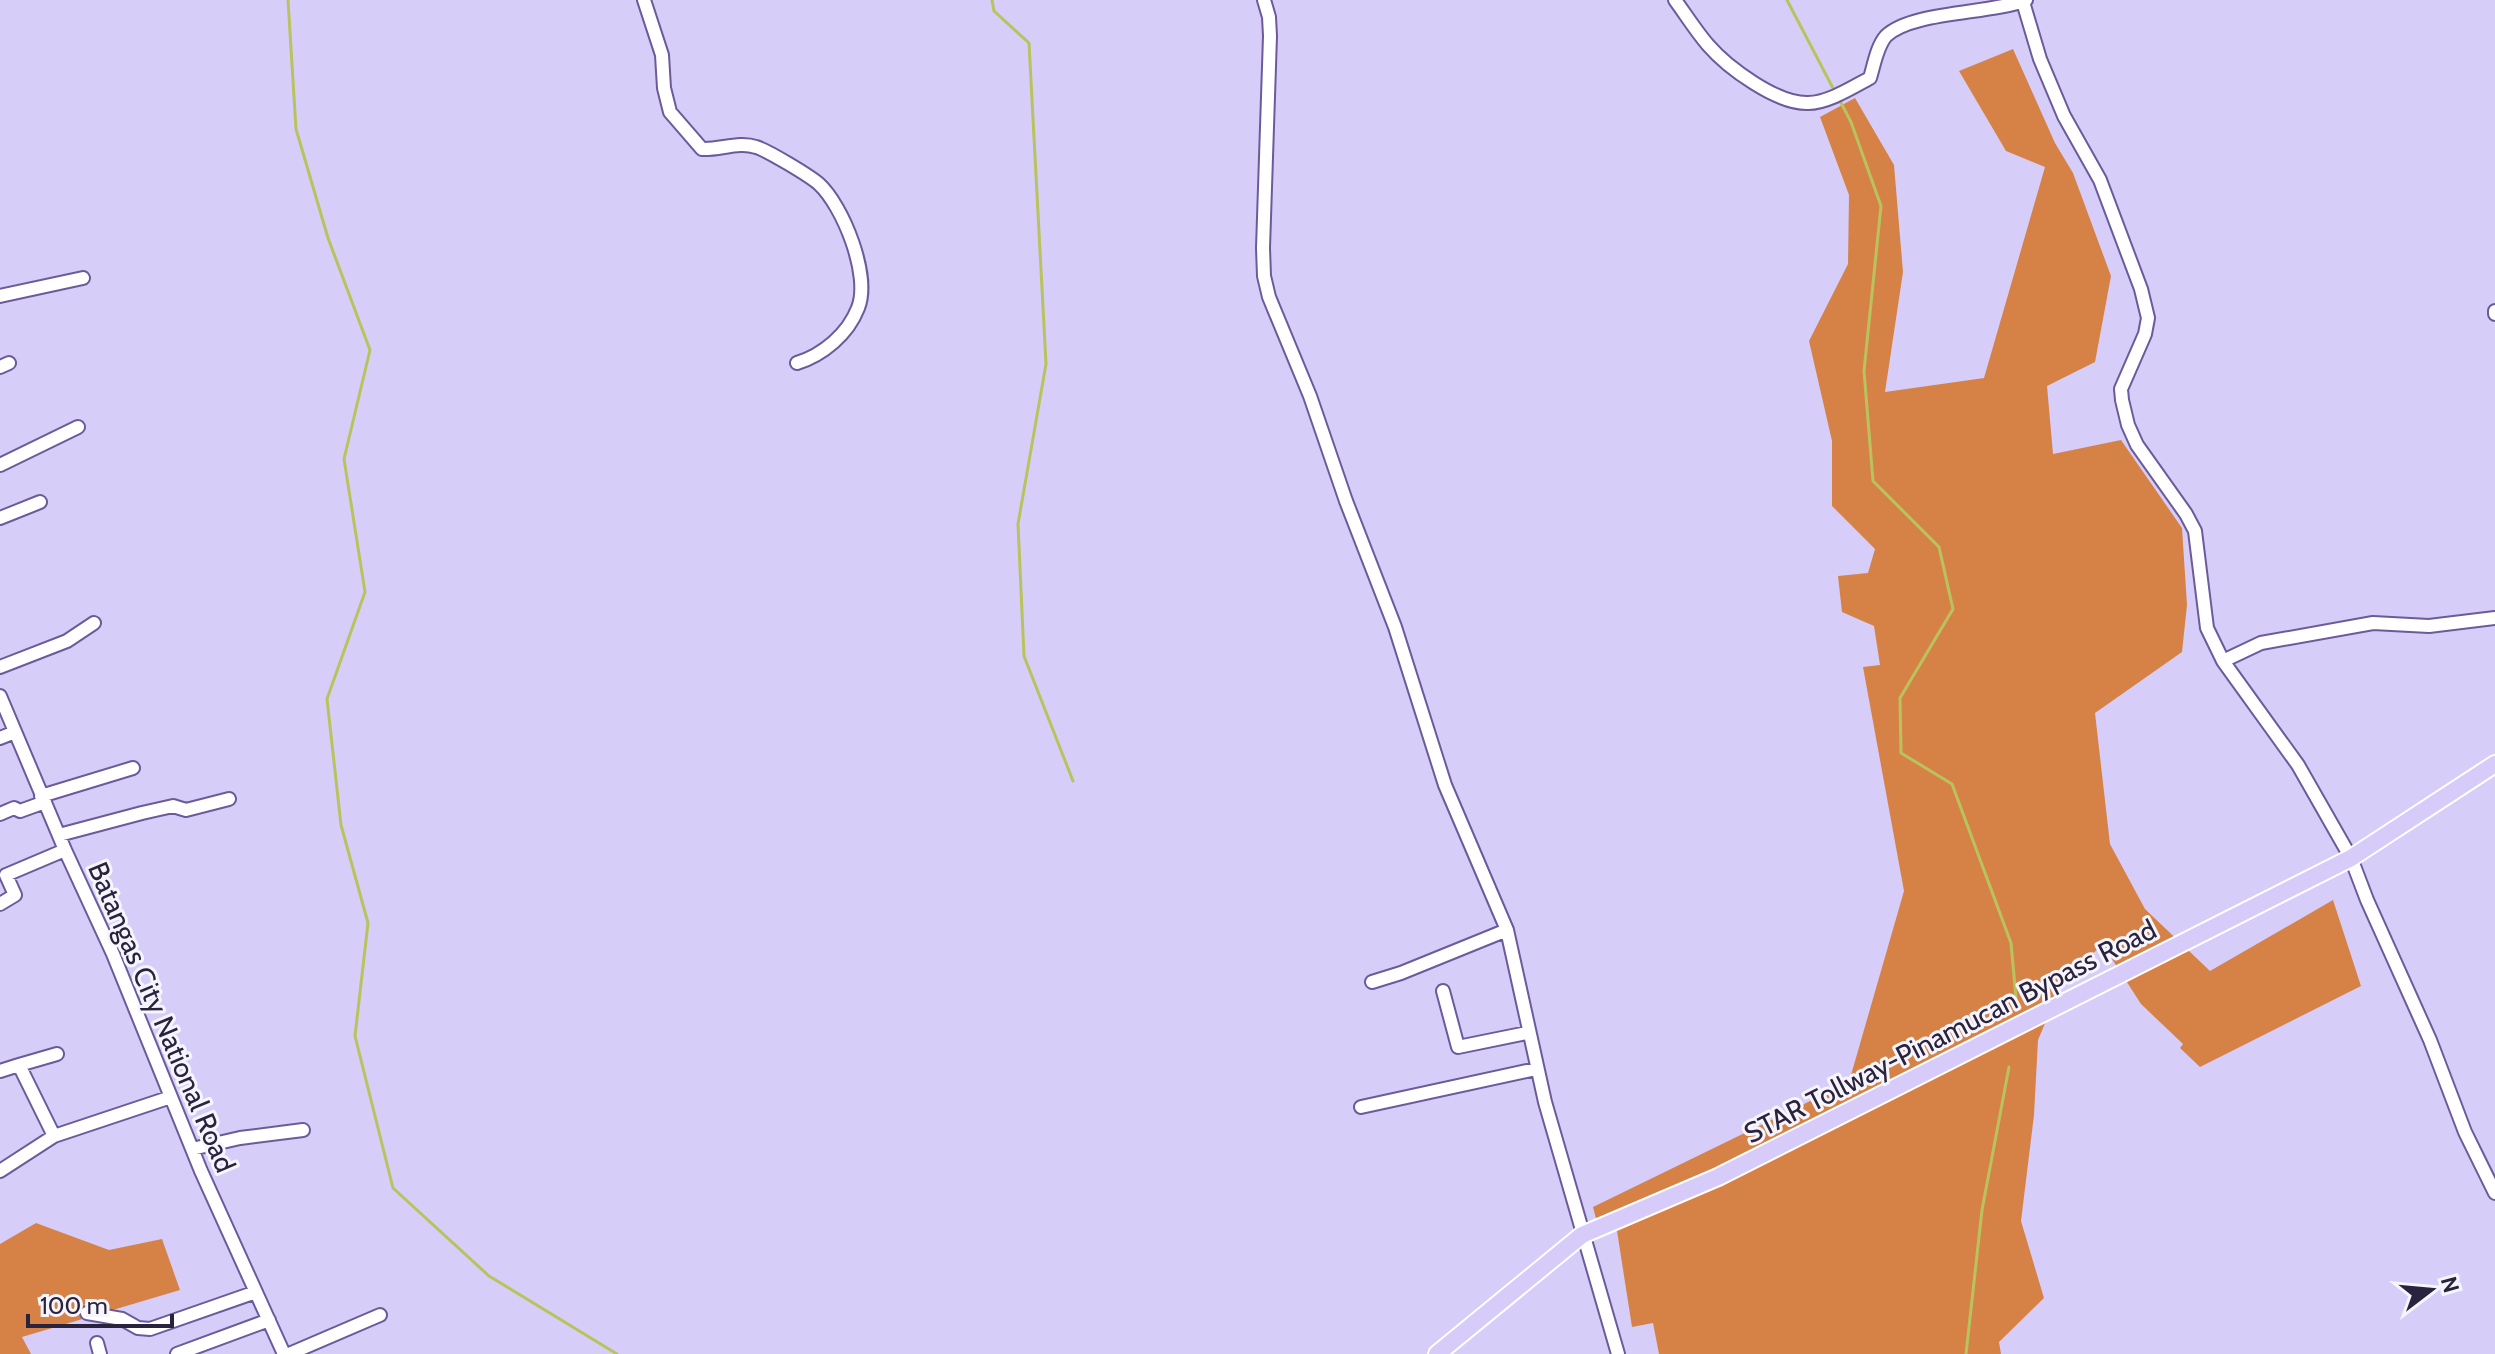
<svg xmlns="http://www.w3.org/2000/svg" width="2495" height="1354" font-family="Cabin,sans-serif">
<style>
.forest{fill:#d68247}
.lines{fill:none;stroke-linecap:round;stroke-linejoin:round}
.stream{stroke:#b9c35d;stroke-width:3}
.minor-casing{stroke:#6b5b9b;stroke-width:16}
.major-casing{stroke:#fff;stroke-width:20}
.minor{stroke:#fff;stroke-width:12}
.major{stroke:#d6cbf9;stroke-width:16}
.labels{text-anchor:middle;stroke-width:6;stroke-linejoin:round;paint-order:stroke}
.street-label{font-size:28px;fill:#2a233e;stroke:#f6f5fc}
</style>
<rect width="100%" height="100%" fill="#d6cef9"/>
<path class="forest" d="M 2013,49 L 2055,143 L 2073,173 L 2111,276 L 2095,362 L 2047,386 L 2053,454 L 2121,440 L 2182,528 L 2187,605 L 2182,652 L 2095,713 L 2110,844 L 2145,909 L 2210,971 L 2333,900 L 2361,986 L 2200,1067 L 2180,1048 L 2183,1044 L 2141,1004 L 2103,945 L 2065,976 L 2038,1040 L 2034,1115 L 2021,1221 L 2044,1298 L 1999,1342 L 2001,1354 L 1659,1354 L 1653,1323 L 1632,1327 L 1617,1231 L 1600,1234 L 1593,1207 L 1849,1082 L 1904,891 L 1863,667 L 1880,665 L 1874,626 L 1842,612 L 1838,576 L 1868,573 L 1875,549 L 1832,506 L 1832,441 L 1809,341 L 1848,264 L 1849,195 L 1820,117 L 1855,98 L 1894,165 L 1903,272 L 1885,392 L 1984,378 L 2045,167 L 2006,151 L 1959,71 Z
M 36,1223 L 109,1250 L 162,1239 L 180,1290 L 22,1337 L 31,1354 L 0,1354 L 0,1244 Z"/>
<g class="lines">
<path class="stream" d="M 288,0 L 296,129 L 328,238 L 370,350 L 344,459 L 365,592 L 327,699 L 341,825 L 368,923 L 355,1036 L 393,1188 L 489,1276 L 617,1354
M 992,0 L 994,11 L 1029,43 L 1046,364 L 1018,524 L 1024,656 L 1073,781
M 1787,0 L 1835,92
M 1839,99 L 1851,122 L 1881,206 L 1864,371 L 1873,481 L 1939,547 L 1953,609 L 1900,698 L 1901,753 L 1952,784 L 2011,943 L 2016,998
M 1966,1354 L 1982,1210 L 2009,1067"/>
<g class="minor-casing">
<path id="minor" d="M 644,0 L 662,55 L 664,88 L 670,112 L 702,149 C 720,150 739,141 756,147 C 767,150 810,176 819,184 C 843,206 871,276 858,308 C 848,334 823,355 797,363
M 1264,0 L 1269,17 L 1270,36 L 1263,248 L 1264,276 L 1269,297 L 1310,396 L 1346,501 L 1395,627 L 1445,785 L 1507,930 L 1545,1102 L 1618,1354
M 1675,0 C 1686,15 1696,31 1708,45 C 1728,68 1777,104 1808,103 C 1828,103 1853,87 1870,78 C 1874,65 1877,46 1886,36 C 1912,11 1991,14 2026,0
M 2023,2 L 2040,59 L 2064,116 L 2100,180 L 2141,289 L 2148,318 L 2145,334 L 2121,389 L 2122,400 L 2128,425 L 2137,445 L 2186,514 L 2195,531 L 2207,628 L 2223,661 L 2298,765 L 2351,858 L 2367,900 L 2430,1040 L 2465,1132 L 2495,1193
M 0,296 L 83,278
M 2495,311 L 2495,314
M 0,367 L 9,363
M 0,465 L 78,427
M 0,518 L 40,502
M 2223,661 L 2261,643 L 2373,623 L 2429,626 L 2495,618
M 0,667 L 67,641 L 94,623
M 0,696 L 65,850 L 113,954 L 201,1171 L 284,1354
M 0,738 L 15,732
M 41,796 L 133,768
M 0,814 L 14,808 L 20,811 L 45,802
M 59,835 L 142,813 L 173,806 L 186,810 L 229,799
M 0,904 L 15,895 L 6,875 L 65,850
M 1372,982 L 1401,973 L 1507,930
M 1443,991 L 1458,1047 L 1527,1033
M 19,1065 L 57,1054
M 0,1071 L 19,1065 L 54,1136
M 1361,1107 L 1536,1069
M 192,1149 L 240,1138 L 303,1130
M 0,1171 L 54,1136 L 171,1097
M 87,1313 L 122,1319 L 138,1328 L 150,1329 L 256,1292
M 97,1343 L 100,1354
M 177,1354 L 269,1320
M 289,1354 L 380,1315"/>
</g>
<g class="major-casing">
<path id="major" d="M 1437,1354 L 1582,1235 L 1718,1177 L 2351,858 L 2495,764"/>
</g>
<use href="#minor" class="minor"/>
<use href="#major" class="major"/>
</g>
<g class="labels">
<g class="street-label">
<text transform="translate(162 1017) rotate(67)" y="10">Batangas City National Road</text>
<text transform="translate(1950 1031) rotate(-27)" y="10">STAR Tollway-Pinamucan Bypass Road</text>
</g>
</g>
<g transform="translate(2431 1290) rotate(74)" stroke="#f6f5fc" stroke-width="6" paint-order="stroke">
<path d="M0-6L14 30L0 20L-14 30Z" fill="#2a233e"/>
<text y="-12" font-size="22" font-weight="bold" text-anchor="middle" fill="#2a233e">N</text>
</g>
<path d="M28 1314v12h144v-12" fill="none" stroke="#2a233e" stroke-width="4"/>
<text x="40" y="1314" font-size="24" fill="#2a233e" stroke="#f6f5fc" stroke-width="6" paint-order="stroke">100 m</text>
</svg>
